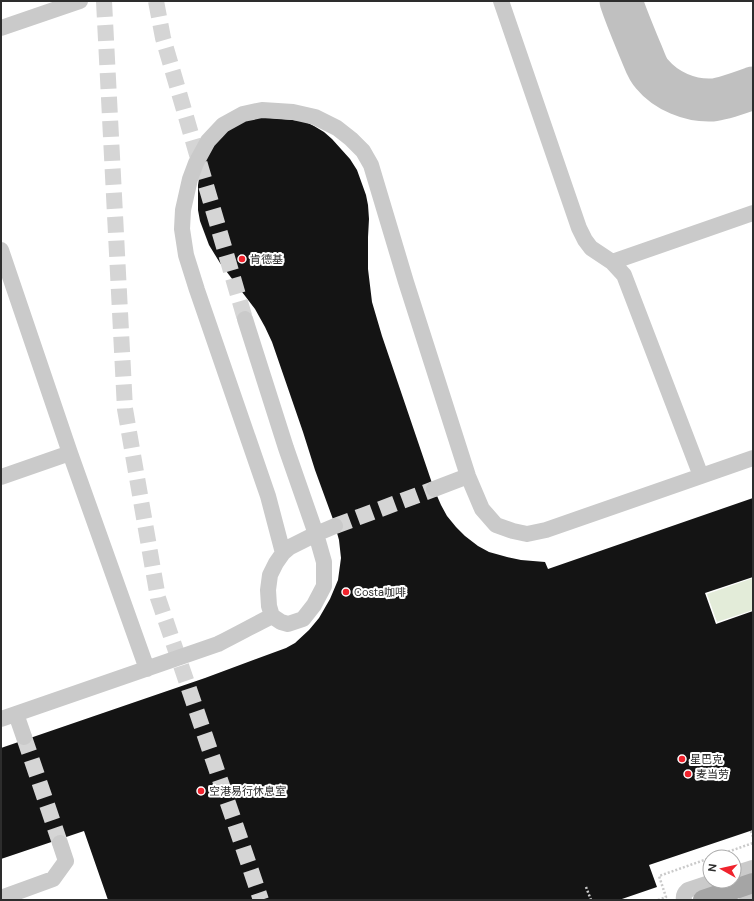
<svg xmlns="http://www.w3.org/2000/svg" width="754" height="901" font-family="'DM Sans','Noto Sans SC',sans-serif">
<style>
.green{fill:#e3ecd9}
.lines{fill:none;stroke-linecap:round;stroke-linejoin:round}
.taxiway{stroke:#c0c0c0;stroke-width:43}
.building{fill:#141414}
.minor-tunnel{stroke:#d5d5d5;stroke-width:16;stroke-dasharray:16 8;stroke-linecap:butt}
.path{stroke:#cacaca;stroke-width:2.5;stroke-dasharray:2 2;stroke-linecap:butt}
.minor{stroke:#cacaca;stroke-width:16}
.major{stroke:#a5a5a5;stroke-width:20}
.poi-dot{fill:#f0232d;stroke:#fff;stroke-width:1.5}
.labels{text-anchor:middle;stroke-width:4;stroke-linejoin:round;paint-order:stroke}
.poi-label{font-size:11px;fill:#2d2d2d;stroke:#fff;text-anchor:start}
</style>
<rect width="100%" height="100%" fill="#fff"/>
<path class="green" d="M 753,578 L 753,610 L 717,622 L 707,594 Z"/>
<g class="lines">
<path class="taxiway" d="M 621,1 C 627,19 634,35 641,52 C 644,59 647,69 652,74 C 666,91 690,101 712,100 C 723,99 742,92 753,88"/>
</g>
<path class="building" d="M 248,116 L 304,121 L 314,126 L 324,132 L 332,139 L 350,159 L 357,170 L 366,195 L 368,205 L 369,219 L 368,237 L 368,269 L 372,302 L 382,336 L 434,489 L 441,505 L 447,516 L 456,527 L 465,536 L 478,546 L 489,552 L 507,557 L 521,560 L 545,562 L 548,569 L 753,498 L 753,577 L 705,593 L 716,624 L 753,611 L 753,830 L 649,865 L 657,887 L 619,900 L 108,900 L 84,831 L 1,859 L 1,748 L 205,678 L 286,648 L 295,643 L 309,630 L 319,618 L 330,599 L 338,580 L 341,558 L 339,540 L 334,522 L 315,470 L 303,432 L 272,342 L 265,327 L 255,309 L 220,263 L 209,245 L 200,221 L 198,210 L 198,185 L 200,173 L 210,144 Z"/>
<g class="lines">
<path class="minor-tunnel" d="M 104,1 L 125,409 L 158,598 L 261,900
M 156,1 L 163,38 L 245,319
M 335,526 L 434,489
M 24,737 L 60,843"/>
<path class="path" d="M 751,831 L 753,837
M 713,857 L 753,843
M 586,887 L 591,900
M 658,900 L 666,897 L 659,876 L 710,858"/>
<path class="minor" d="M 501,1 L 579,228 L 585,240 L 591,248 L 612,262 L 753,213
M 1,28 L 80,1
M 1,250 L 70,453 L 147,669
M 612,262 L 624,275 L 701,476
M 245,319 L 286,448 L 316,534 L 335,526
M 1,477 L 70,453
M 434,489 L 468,476
M 316,534 L 324,562 L 324,586 L 314,605 L 303,619 L 288,624 L 281,622 L 272,616 L 269,606 L 268,590 L 270,575 L 276,563 L 283,553 L 290,547 Z
M 283,553 L 268,496 L 197,290 L 186,255 L 182,229 L 183,210 L 190,179 L 196,163 L 208,141 L 223,125 L 243,114 L 262,110 L 293,112 L 315,117 L 337,128 L 351,139 L 363,151 L 371,165 L 406,282 L 468,476 L 482,509 L 496,525 L 513,531 L 527,534 L 546,530 L 753,458
M 16,714 L 24,737
M 1,719 L 218,644 C 236,635 254,625 272,616
M 734,874 L 753,868
M 1,898 L 53,879 L 66,861 L 60,843
M 684,900 C 683,895 685,893 688,890 L 715,881
M 747,900 L 753,898"/>
<path class="major" d="M 703,900 L 753,883"/>
</g>
<g class="poi-dot">
<circle cx="242" cy="259" r="4"/>
<circle cx="346" cy="592" r="4"/>
<circle cx="682" cy="759" r="4"/>
<circle cx="688" cy="774" r="4"/>
<circle cx="201" cy="791" r="4"/>
</g>
<g class="labels">
<g class="poi-label">
<text x="250" y="263">肯德基</text>
<text x="354" y="596">Costa咖啡</text>
<text x="690" y="763">星巴克</text>
<text x="696" y="778">麦当劳</text>
<text x="209" y="795">空港易行休息室</text>
</g>
</g>
<rect width="754" height="901" fill="none" stroke="#2d2d2d" stroke-width="4"/>
<g transform="translate(722 869) rotate(278)"><circle r="19" fill="#ffffff" stroke="#ababab"/>
<path d="M0-3L7 15L0 10L-7 15Z" fill="#f0232d"/>
<text y="-6" font-size="11" font-weight="bold" text-anchor="middle" fill="#2d2d2d">N</text>
</g>
</svg>
